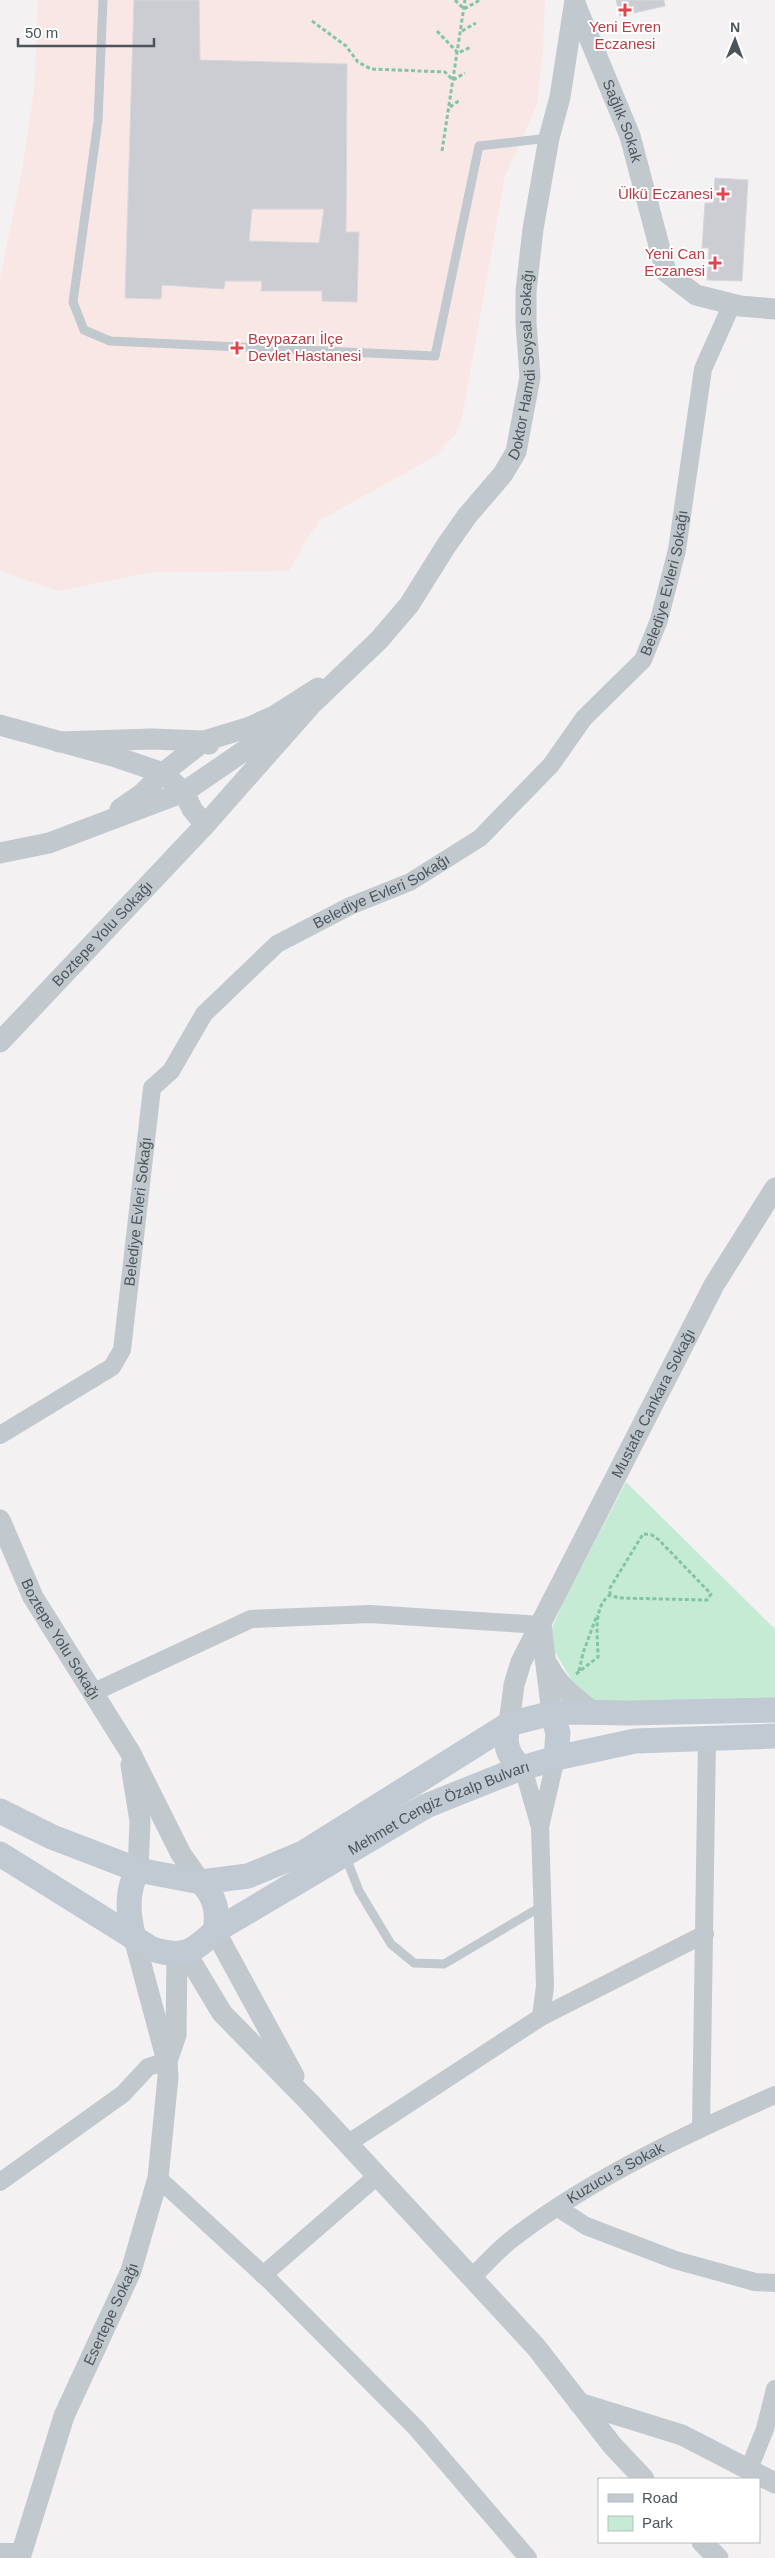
<svg xmlns="http://www.w3.org/2000/svg" width="775" height="2558" font-family="Helvetica,sans-serif">
<style>
.medical{fill:#f9e7e6}
.green{fill:#c6ebd4}
.building{fill:#cccdd3;stroke:#d6d7dc;fill-rule:evenodd}
.lines{fill:none;stroke-linecap:round;stroke-linejoin:round}
.path{stroke:#81c5a4;stroke-width:3;stroke-dasharray:4 2.5;stroke-linecap:butt}
.service{stroke:#c1c8ce;stroke-width:9}
.minor{stroke:#c1c8ce;stroke-width:18}
.tertiary{stroke:#c1c8ce;stroke-width:21}
.secondary{stroke:#c1c9d2;stroke-width:25}
.health-dot{fill:#e0444e;stroke:#fff;stroke-width:2}
.labels{text-anchor:middle;stroke-width:4;stroke-linejoin:round;paint-order:stroke}
.health-label{font-size:15px;fill:#be3a42;stroke:#fff;text-anchor:end}
.street-label{font-size:15px;fill:#4b545c;stroke:#fff}
</style>
<rect width="100%" height="100%" fill="#f3f1f1"/>
<path class="medical" d="M 38,0 L 545,0 L 543,50 L 537,105 L 505,176 L 462,418 L 455,435 L 434,457 L 322,519 L 310,534 L 289,571 L 153,572 L 58,591 L 0,571 L 0,278 L 22,171 L 34,89 Z"/>
<path class="green" d="M 626,1482 L 775,1629 L 775,1701 L 610,1703 L 594,1700 L 585,1695 L 571,1679 L 552,1647 L 551,1630 L 566,1596 Z"/>
<path class="building" d="M 134,0 L 199,0 L 200,60 L 347,64 L 346,232 L 359,232 L 357,302 L 322,301 L 322,291 L 261,291 L 262,281 L 225,281 L 224,289 L 162,285 L 161,299 L 125,298 ZM 252,209 L 324,209 L 319,243 L 249,241 Z
M 616,0 L 664,0 L 665,6 L 620,16 Z
M 715,178 L 748,180 L 742,281 L 707,280 L 709,248 L 702,248 L 705,203 L 713,203 Z"/>
<g class="lines">
<path class="path" d="M 455,0 L 464,9 L 480,0
M 312,21 L 346,46 L 358,62 L 371,69 L 445,72 L 453,80 L 465,73
M 437,31 L 458,53 L 471,47
M 462,31 L 476,23
M 450,107 L 460,100
M 442,151 L 465,0
M 579,1671 L 583,1653 L 597,1615
M 576,1674 L 598,1657 C 598,1638 592,1607 610,1595 L 619,1598 L 707,1600 L 711,1594 L 659,1540 L 652,1535 L 643,1534 L 610,1588 L 610,1595"/>
<path class="service" d="M 103,0 L 98,121 L 73,302 L 84,330 L 110,341 L 435,356 L 479,146 L 549,138
M 345,1855 L 359,1891 L 391,1944 L 414,1963 L 444,1964 L 542,1906"/>
<g class="minor">
<path id="s1" d="M 0,1435 L 112,1367 L 122,1350 L 152,1088 L 171,1071 L 204,1014 L 277,944 L 350,906 L 410,882 L 480,838 L 551,765 L 584,718 L 643,660 L 659,620 L 677,550 L 703,369 L 732,304"/>
<path d="M 92,1693 L 251,1619 L 370,1614 L 541,1625"/>
<path d="M 523,1768 L 540,1827 L 556,1758"/>
<path d="M 540,1827 L 545,1986 L 541,2017"/>
<path d="M 701,2128 L 707,1739"/>
<path d="M 347,2144 L 541,2017 L 705,1934"/>
<path d="M 158,2178 L 270,2281 L 417,2429 L 528,2558"/>
<path d="M 0,2182 L 123,2094 L 148,2067 L 167,2061"/>
<path d="M 558,2208 L 586,2226 L 675,2260 L 755,2282 L 775,2283"/>
<path d="M 263,2275 L 377,2176"/>
<path id="s2" d="M 472,2277 C 486,2264 500,2247 516,2236 C 594,2177 686,2134 775,2095"/>
<path d="M 749,2469 L 765,2429 L 775,2389"/>
<path d="M 0,2552 L 22,2552"/>
</g>
<g class="tertiary">
<path id="s3" d="M 576,6 L 630,136 L 666,272 L 696,295 L 740,306 L 775,309"/>
<path d="M 0,725 L 116,757 L 163,773 L 184,792 L 192,809 L 205,825"/>
<path d="M 59,742 L 152,739 L 204,741 L 209,744"/>
<path d="M 120,809 L 143,793 L 163,773 L 204,741 L 250,727 L 274,716 L 318,688"/>
<path d="M 0,853 L 49,843 L 184,792 L 282,725"/>
<path id="s4" d="M 0,1042 L 205,825 L 311,705 L 379,640 L 409,605 L 446,546 L 467,516 L 503,474 L 516,452 L 530,377 L 526,323 L 526,291 L 533,229 L 549,138 L 560,97 L 575,0"/>
<path id="s5" d="M 0,1520 L 33,1597 L 130,1752 L 181,1854 L 201,1882"/>
<path d="M 541,1625 L 552,1713"/>
<path d="M 548,1665 C 557,1684 575,1698 592,1711"/>
<path id="s6" d="M 509,1724 L 514,1685 L 521,1662 L 714,1285 L 775,1188"/>
<path d="M 131,1765 L 140,1821 L 138,1870"/>
<path d="M 215,1931 L 294,2076"/>
<path d="M 134,1938 L 167,2061 L 176,2035 L 177,1954"/>
<path d="M 186,1953 L 222,2013 L 309,2102 L 536,2347 L 612,2445 L 644,2479"/>
<path d="M 579,2403 L 682,2435 L 775,2483"/>
<path d="M 702,2542 L 718,2558"/>
<path id="s7" d="M 20,2558 L 64,2416 L 131,2271 L 158,2178 L 168,2077 L 167,2061"/>
</g>
<g class="secondary">
<path d="M 552,1713 L 558,1733 L 556,1758"/>
<path d="M 509,1724 C 503,1741 507,1758 523,1768"/>
<path d="M 0,1811 L 52,1837 L 138,1870 L 201,1882 L 248,1876 L 303,1853 L 509,1724 L 552,1713 L 569,1712 L 629,1713 L 775,1710"/>
<path id="s8" d="M 0,1854 L 152,1949 C 183,1959 193,1952 215,1931 L 426,1806 L 516,1770 L 556,1758 L 635,1741 L 775,1736"/>
<path d="M 201,1882 C 215,1896 219,1912 215,1931"/>
<path d="M 134,1938 C 128,1916 126,1890 138,1870"/>
</g>
</g>
<g class="health-dot">
<path d="M622.5 2.5h5v5h5v5h-5v5h-5v-5h-5v-5h5z"/>
<path d="M720.5 186.5h5v5h5v5h-5v5h-5v-5h-5v-5h5z"/>
<path d="M712.5 255.5h5v5h5v5h-5v5h-5v-5h-5v-5h5z"/>
<path d="M234.5 340.5h5v5h5v5h-5v5h-5v-5h-5v-5h5z"/>
</g>
<g class="labels">
<g class="health-label">
<text x="625" y="32" text-anchor="middle">Yeni Evren<tspan x="625" dy="17">Eczanesi</tspan></text>
<text x="713" y="199">Ülkü Eczanesi</text>
<text x="705" y="259">Yeni Can<tspan x="705" dy="17">Eczanesi</tspan></text>
<text x="248" y="344" text-anchor="start">Beypazarı İlçe<tspan x="248" dy="17">Devlet Hastanesi</tspan></text>
</g>
<g class="street-label">
<text dy="5" stroke="none"><textPath href="#s3" startOffset="124">Sağlık Sokak</textPath></text>
<text dy="5" stroke="none"><textPath href="#s4" startOffset="874">Doktor Hamdi Soysal Sokağı</textPath></text>
<text dy="5" stroke="none"><textPath href="#s1" startOffset="1159">Belediye Evleri Sokağı</textPath></text>
<text dy="5" stroke="none"><textPath href="#s1" startOffset="724">Belediye Evleri Sokağı</textPath></text>
<text dy="5" stroke="none"><textPath href="#s4" startOffset="149">Boztepe Yolu Sokağı</textPath></text>
<text dy="5" stroke="none"><textPath href="#s1" startOffset="290">Belediye Evleri Sokağı</textPath></text>
<text dy="5" stroke="none"><textPath href="#s6" startOffset="354">Mustafa Cankara Sokağı</textPath></text>
<text dy="5" stroke="none"><textPath href="#s5" startOffset="134">Boztepe Yolu Sokağı</textPath></text>
<text dy="5" stroke="none"><textPath href="#s8" startOffset="506">Mehmet Cengiz Özalp Bulvarı</textPath></text>
<text dy="5" stroke="none"><textPath href="#s2" startOffset="178">Kuzucu 3 Sokak</textPath></text>
<text dy="5" stroke="none"><textPath href="#s7" startOffset="261">Esertepe Sokağı</textPath></text>
</g>
</g>
<rect x="598" y="2478" width="162" height="65" fill="#ffffff" stroke="#b7bbbe"/>
<rect x="608" y="2494" width="25" height="8" fill="#c1c9d2" stroke="#b7bbbe"/>
<text x="642" y="2503" font-size="15" fill="#4b545c">Road</text>
<rect x="608" y="2516" width="25" height="15" fill="#c6ebd4" stroke="#b7bbbe"/>
<text x="642" y="2528" font-size="15" fill="#4b545c">Park</text>
<g transform="translate(735 40) rotate(1)" stroke="#ffffff" stroke-width="4" paint-order="stroke">
<path d="M0-4L9 19L0 12L-9 19Z" fill="#4b545c"/>
<text y="-8" font-size="14" font-weight="bold" text-anchor="middle" fill="#4b545c">N</text>
</g>
<path d="M18 38v8h136v-8" fill="none" stroke="#4b545c" stroke-width="2.5"/>
<text x="25" y="38" font-size="15" fill="#4b545c" stroke="#ffffff" stroke-width="4" paint-order="stroke">50 m</text>
</svg>
